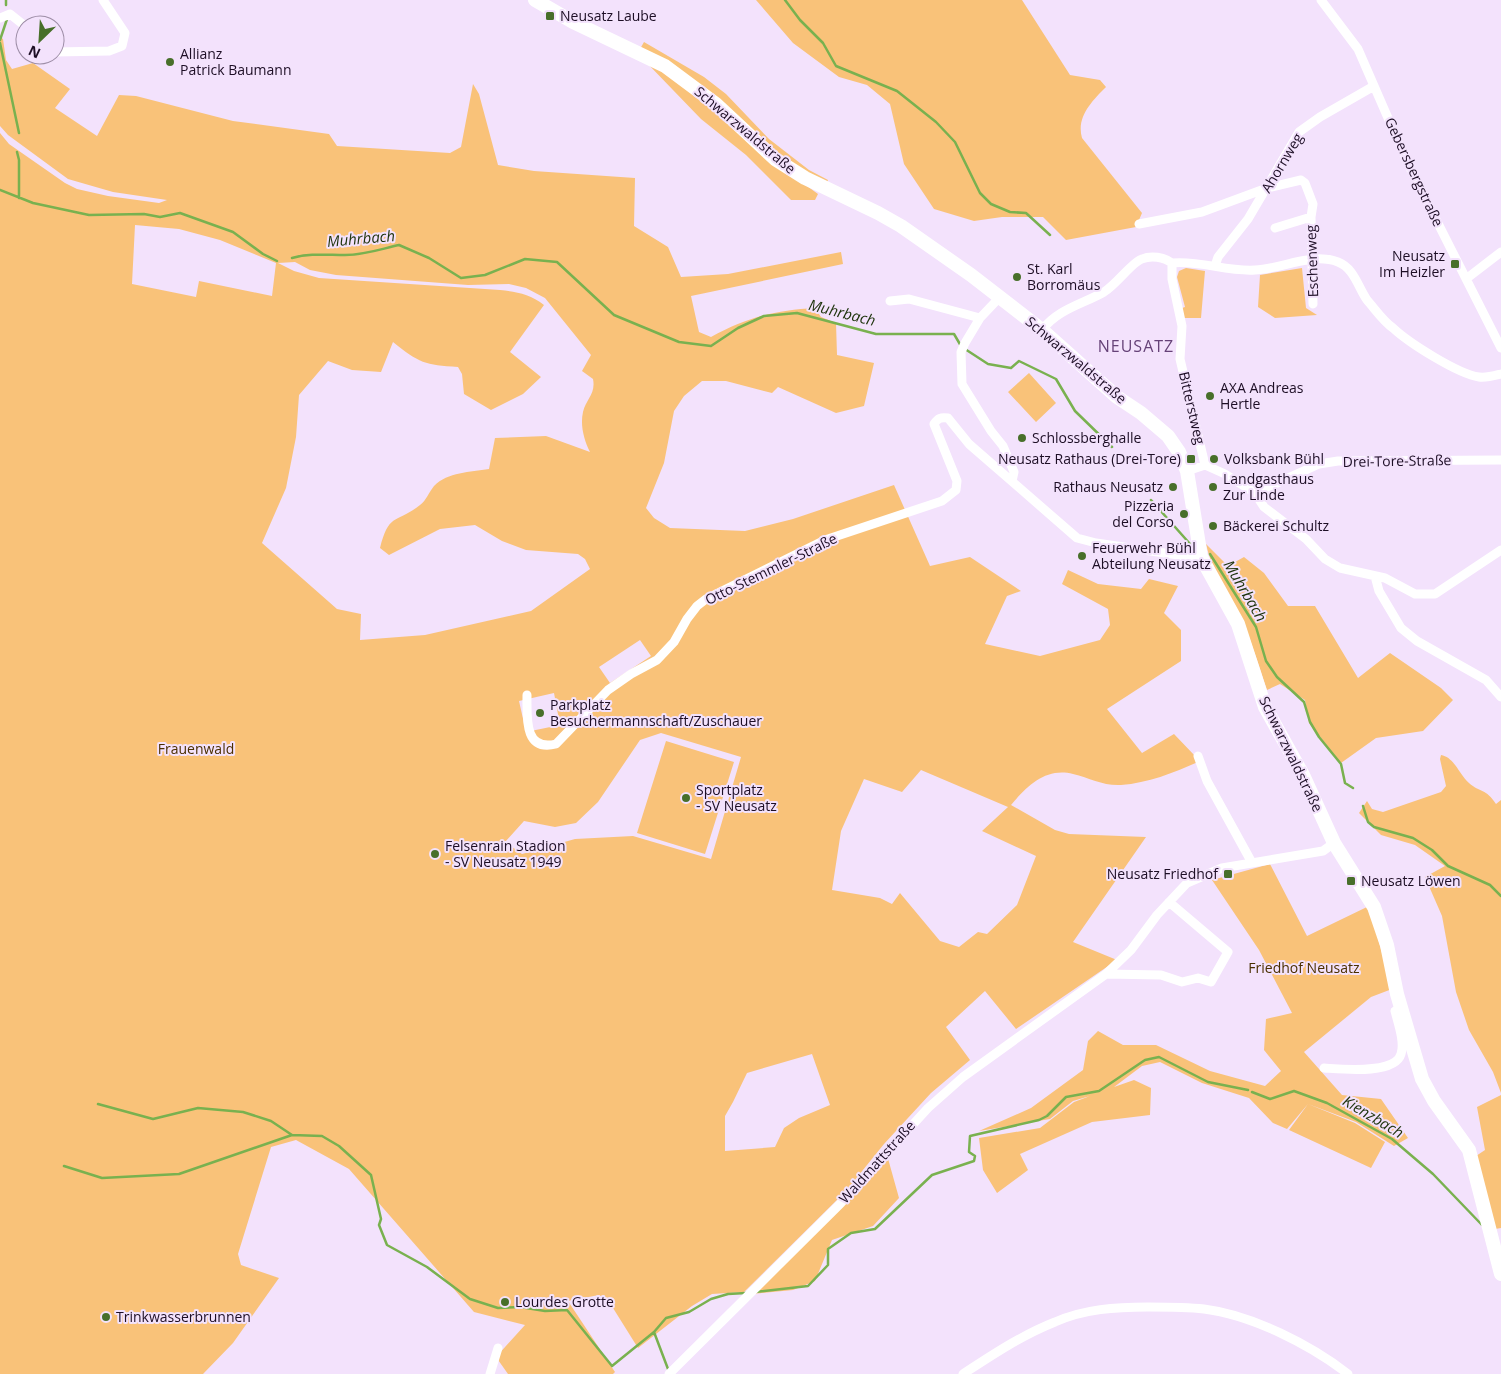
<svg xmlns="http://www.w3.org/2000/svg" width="1501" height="1374" font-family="'Open Sans',sans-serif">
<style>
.green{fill:#f9c279;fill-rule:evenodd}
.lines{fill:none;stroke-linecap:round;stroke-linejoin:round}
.stream{stroke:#79b14f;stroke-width:2.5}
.minor{stroke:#fff;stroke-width:9}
.secondary{stroke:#fff;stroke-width:14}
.poi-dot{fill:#486f2a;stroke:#f3e2fc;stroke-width:2}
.labels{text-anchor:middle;stroke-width:4;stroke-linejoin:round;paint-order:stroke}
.poi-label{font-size:14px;fill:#1d0e25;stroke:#f3e2fc;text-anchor:start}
.street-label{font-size:14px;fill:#1d0e25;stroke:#f3e2fc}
.park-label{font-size:14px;fill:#4a2f01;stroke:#f3e2fc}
.water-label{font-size:15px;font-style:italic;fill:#1c320a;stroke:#f3e2fc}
.quarter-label{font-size:16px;letter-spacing:1px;fill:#664278;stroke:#f3e2fc}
</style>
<rect width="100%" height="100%" fill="#f3e2fc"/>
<path class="green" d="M 756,0 L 1022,0 L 1070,75 L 1100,80 L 1106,87 C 1092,101 1076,117 1082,138 L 1142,213 L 1136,227 L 1066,240 L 1043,217 L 1002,217 L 974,221 L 934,209 L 904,164 L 890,104 L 867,85 L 839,77 L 793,43 Z
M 0,37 L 3,39 L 6,60 L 12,69 L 33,63 L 70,89 L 55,108 L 97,136 L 119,95 L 136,96 L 233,121 L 329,134 L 337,146 L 450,153 L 461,147 L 473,84 L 479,94 L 498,165 L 534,171 L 635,178 L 634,226 L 668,247 L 681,277 L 728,274 L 841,252 L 843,264 L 691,296 L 699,332 L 711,337 C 746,318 775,310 815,308 L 821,317 L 836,323 L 837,355 L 874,363 L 864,406 L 836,413 L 778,387 L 772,393 L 726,381 L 702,381 L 684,396 L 674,411 L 664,463 L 646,508 L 654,518 L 670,528 L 745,531 L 793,519 L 894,485 L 930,566 L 970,557 L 1021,591 L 1007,596 L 985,644 L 1040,656 L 1100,640 L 1110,625 L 1108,609 L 1062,584 L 1068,570 L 1098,584 L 1141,589 L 1149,579 L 1178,586 L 1164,613 L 1181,630 L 1181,661 L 1107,709 L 1142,753 L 1174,734 L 1196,757 L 1198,762 C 1173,773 1148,783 1121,785 C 1103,786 1090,778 1073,774 C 1046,767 1027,786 1011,805 L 1055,830 L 1069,834 L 1146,837 L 1073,942 L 1117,960 L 1016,1029 L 985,991 L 946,1027 L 970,1060 L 931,1093 L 884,1144 L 846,1191 L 744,1292 L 712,1294 L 692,1306 L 638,1348 L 608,1300 L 599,1295 L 568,1301 L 615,1372 L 613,1374 L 508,1374 L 496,1357 L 525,1325 L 474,1312 L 349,1169 L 296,1140 L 271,1147 L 238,1254 L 241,1265 L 279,1278 L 233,1343 L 203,1374 L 0,1374 L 0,133 L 9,144 L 65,183 L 77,189 L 108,196 L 159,203 L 167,200 L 113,192 L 68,179 L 8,135 L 0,126 ZM 135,225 L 179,229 L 220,240 L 276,263 L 272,296 L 199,281 L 196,297 L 132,284 ZM 295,262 L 310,270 L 336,275 L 468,285 L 509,284 L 526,288 L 545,298 L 591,355 L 582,371 L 593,379 C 596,394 586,399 583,412 C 580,425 584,440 590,452 L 546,436 L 495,438 L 489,469 C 470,472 448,472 434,486 C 429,492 426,501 420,505 C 396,524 389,512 380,548 L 389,555 L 440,529 L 475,525 L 502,541 L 526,550 L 578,554 L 585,559 L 590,569 L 531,611 L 425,635 L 360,640 L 361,614 L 337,609 L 262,543 L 286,488 L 296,437 L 299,395 L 328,361 L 352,370 L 381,372 L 393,342 C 419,363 425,365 458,367 L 462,374 L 464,394 L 491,410 L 523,394 L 541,377 L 510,352 L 544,305 C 530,294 517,292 500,290 L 319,278 L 294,271 L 278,263 ZM 640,640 L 651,656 L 610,683 L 599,667 ZM 554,693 L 560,725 L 526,732 L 519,701 ZM 661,733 L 741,757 L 711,859 L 633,836 L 575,839 L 522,854 L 505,842 L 524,821 L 555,827 L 576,823 L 598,802 L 640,740 ZM 921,770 L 1008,807 L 982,831 L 1036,856 L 1017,905 L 987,934 L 978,932 L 959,947 L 940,941 L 900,893 L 892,904 L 880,898 L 832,890 L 841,831 L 864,779 L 902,792 ZM 812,1054 L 830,1105 L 799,1118 L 784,1128 L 775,1147 L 725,1151 L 725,1116 L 733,1102 L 747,1073 Z
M 644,42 L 704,77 L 726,94 L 769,139 L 809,170 L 828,180 L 826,185 L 809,177 L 640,49 Z
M 645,61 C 708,98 758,152 818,194 L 815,200 L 791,200 L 746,155 L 701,119 Z
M 1186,268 L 1205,271 L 1201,318 L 1183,318 L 1182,308 L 1185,307 L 1177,277 L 1179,271 Z
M 1302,268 L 1306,308 L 1317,315 L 1275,318 L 1258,307 L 1260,275 Z
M 1029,373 L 1056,403 L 1036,422 L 1008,392 Z
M 1206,544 L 1228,566 L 1244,557 L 1264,573 L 1288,606 L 1315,606 L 1358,678 L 1390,653 L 1441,688 L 1453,700 L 1423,731 L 1376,738 L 1341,763 L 1309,723 L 1305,700 L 1280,684 L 1267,690 C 1258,663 1250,636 1237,610 C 1226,588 1211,569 1206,544 Z
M 666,741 L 734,762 L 705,854 L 637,833 Z
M 1441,755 C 1454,757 1459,774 1469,783 C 1480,793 1486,788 1496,804 L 1501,800 L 1501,1093 L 1493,1072 L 1469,1030 L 1456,992 L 1442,916 L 1425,877 L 1445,866 L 1415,845 L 1381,835 L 1359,813 L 1367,801 L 1372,809 L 1383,812 L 1441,792 L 1446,786 L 1440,759 Z
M 1270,864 L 1307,936 L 1369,906 L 1392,989 L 1371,997 L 1304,1052 L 1342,1095 L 1381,1099 L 1408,1138 L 1394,1146 L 1356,1122 L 1308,1104 L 1287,1129 L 1273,1123 L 1249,1098 L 1202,1083 L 1160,1062 L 1142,1066 L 1114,1087 L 1134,1080 L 1151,1088 L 1150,1115 L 1092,1122 L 1020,1154 L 1028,1170 L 997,1193 L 983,1170 L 979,1138 L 1040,1128 L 1074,1102 L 1090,1096 L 1073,1101 L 1050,1119 L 979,1131 L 1031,1108 L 1083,1070 L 1088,1041 L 1098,1031 L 1123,1045 L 1156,1045 L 1210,1071 L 1265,1086 L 1281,1071 L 1264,1050 L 1266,1019 L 1292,1013 L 1259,950 L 1212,880 Z
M 1501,1095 L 1501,1228 L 1495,1229 L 1476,1156 L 1485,1150 L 1477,1107 Z
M 1308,1104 L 1355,1123 L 1385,1142 L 1371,1168 L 1289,1130 Z
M 887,1155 L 899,1198 L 873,1226 L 832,1240 L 815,1281 L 793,1290 L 752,1294 Z"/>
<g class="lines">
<path class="stream" d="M 6,0 L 6,5
M 785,0 L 800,20 L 823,43 L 836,66 L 897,91 L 936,122 L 955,142 L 980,193 L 991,204 L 1010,212 L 1026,213 L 1050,235
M 0,40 L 7,19
M 0,43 L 19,133
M 17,152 L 19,160 L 19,198
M 0,190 L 33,203 L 89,215 L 144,214 L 160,217 L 180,213 L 233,232 L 263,254 L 277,261
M 292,258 C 310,253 326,255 345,255 C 364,255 381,249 399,245 L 429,258 L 461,278 L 485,275 L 525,259 L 557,262 L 614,315 L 679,342 L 711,346 L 738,328 L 764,316 L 797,313 L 876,334 L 954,334 L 961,346
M 965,349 L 988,364 L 1011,368 L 1019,361 L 1056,379 L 1075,411 L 1112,447
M 1151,500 L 1191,545
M 1210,554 L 1256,627 L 1266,661 L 1277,677 L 1304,702 L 1310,722 L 1319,737 L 1341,764 L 1345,783 L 1353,788
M 1363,806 L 1368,822 L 1374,827 L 1413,838 L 1432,850 L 1448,866 L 1490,885 L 1501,896
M 1252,1092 L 1270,1099 L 1294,1091 L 1327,1103 L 1392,1139 L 1433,1174 L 1482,1225
M 98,1104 L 153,1119 L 198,1108 L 243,1112 L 271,1121 L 292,1135
M 64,1166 L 102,1178 L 179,1174 L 292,1135 L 322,1136 L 339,1146 L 371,1175 L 381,1219 L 379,1225 L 387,1245 L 427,1267 L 470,1299 L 498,1308 L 520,1307 L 545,1311 L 567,1310 L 612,1366 L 654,1332
M 755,1292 L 808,1286 L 828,1265 L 828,1249 L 851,1233 L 875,1229 L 932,1175 L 974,1161 L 975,1156 L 969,1152 L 970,1136 L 1039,1120 L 1047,1116 L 1066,1097 L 1099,1091 L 1145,1060 L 1159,1057 L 1208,1082 L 1248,1090
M 668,1369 L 654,1332 L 666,1318 L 689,1312 L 711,1299 L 728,1294 L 746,1293"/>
<path class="minor" d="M 1321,0 L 1358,49 L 1408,164 L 1501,348
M 0,18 L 10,14 L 25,26
M 55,52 L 109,51 L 122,46 L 125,33 L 103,0
M 1139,224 L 1202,212 L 1267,188 L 1301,180 L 1305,183 L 1313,204 L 1311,217 L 1313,304
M 1275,228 L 1311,217
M 1172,263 L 1172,279 L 1182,326 L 1180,359 L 1205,465
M 1215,266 L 1218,257 L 1248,219 L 1299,132 L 1320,117 L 1374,86
M 1466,279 L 1501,252
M 999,298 L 980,318 L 965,343 L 961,352 L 962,384 L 991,431 L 1003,446 L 1014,472 L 1012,481
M 890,301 L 909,299 L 980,318
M 1042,330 C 1058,309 1083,304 1104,292 C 1117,284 1132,262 1142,259 C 1151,255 1164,257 1172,263 C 1199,260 1228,272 1255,270 C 1282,269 1311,252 1338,262 C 1354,268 1358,287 1367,300 C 1375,309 1383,321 1393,328 C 1409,343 1458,374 1479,377 C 1486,378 1493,376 1501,374
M 1187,471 L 1205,465 L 1225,474 L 1255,493 L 1264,507 L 1306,539 L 1325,559 L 1340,568 L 1385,578 L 1415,594 L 1435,594 L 1501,550
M 1255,493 L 1319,464 L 1338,461 L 1501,460
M 1375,576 L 1379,591 L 1401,628 L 1417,641 L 1486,680 L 1501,697
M 527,695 C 527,718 524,752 556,744 L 608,690 L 631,674 L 657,660 L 674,642 L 687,619 L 697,606 L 706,599 L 825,540 L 942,501 L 956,490 L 957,481 L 934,424 C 938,418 941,417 948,418 L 969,444 L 1077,538 L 1096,543 L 1192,557 L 1201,557
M 1198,756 L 1207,781 L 1251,861
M 1106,974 L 1161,975 L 1182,982 L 1198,978 L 1211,982 L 1228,952 L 1169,902
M 1324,1068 C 1341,1069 1395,1075 1401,1054 C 1405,1042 1398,1023 1395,1011 L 1401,1008
M 490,1374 L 498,1348
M 669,1374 L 841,1203 L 928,1108 L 963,1077 L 1106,974 L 1131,950 L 1157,915 L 1187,883 L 1222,868 L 1323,851 L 1334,843
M 963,1374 C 992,1355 1022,1335 1055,1322 C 1084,1309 1116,1307 1148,1307 C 1166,1307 1186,1307 1204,1309 C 1252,1315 1311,1345 1348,1374"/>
<path class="secondary" d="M 535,0 L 573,22 L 665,66 L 716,104 L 775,159 L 805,178 L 878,213 L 901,226 L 971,275 L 1042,330 L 1117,397 L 1141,413 L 1168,436 L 1179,452 L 1187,471 L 1201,557 L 1238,624 L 1265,707 L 1303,775 L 1334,843 L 1374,907 L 1387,945 L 1397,994 L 1422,1079 L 1434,1101 L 1469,1150 L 1501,1274"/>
</g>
<g class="poi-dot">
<rect x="545" y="11" width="10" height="10" rx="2.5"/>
<circle cx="170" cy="62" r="5"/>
<rect x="1450" y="259" width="10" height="10" rx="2.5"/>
<circle cx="1017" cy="277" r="5"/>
<circle cx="1210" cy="396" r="5"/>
<circle cx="1022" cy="438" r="5"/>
<rect x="1186" y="454" width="10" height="10" rx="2.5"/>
<circle cx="1214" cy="459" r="5"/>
<circle cx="1173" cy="487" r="5"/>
<circle cx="1213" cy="487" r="5"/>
<circle cx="1184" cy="514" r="5"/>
<circle cx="1213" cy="526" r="5"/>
<circle cx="1082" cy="556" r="5"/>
<circle cx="540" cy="713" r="5"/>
<circle cx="686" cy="798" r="5"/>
<circle cx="435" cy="854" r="5"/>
<rect x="1223" y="869" width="10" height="10" rx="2.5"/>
<rect x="1346" y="876" width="10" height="10" rx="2.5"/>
<circle cx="505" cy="1302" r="5"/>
<circle cx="106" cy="1317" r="5"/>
</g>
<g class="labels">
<g class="poi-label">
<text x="560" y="21">Neusatz Laube</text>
<text x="180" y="59">Allianz<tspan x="180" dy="16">Patrick Baumann</tspan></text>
<text x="1445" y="261" text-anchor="end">Neusatz<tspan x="1445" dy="16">Im Heizler</tspan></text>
<text x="1027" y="274">St. Karl<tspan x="1027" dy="16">Borromäus</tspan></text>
<text x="1220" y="393">AXA Andreas<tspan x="1220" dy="16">Hertle</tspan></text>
<text x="1032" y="443">Schlossberghalle</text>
<text x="1181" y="464" text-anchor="end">Neusatz Rathaus (Drei-Tore)</text>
<text x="1224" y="464">Volksbank Bühl</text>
<text x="1223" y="484">Landgasthaus<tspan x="1223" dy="16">Zur Linde</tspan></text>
<text x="1163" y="492" text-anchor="end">Rathaus Neusatz</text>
<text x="1174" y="511" text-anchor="end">Pizzeria<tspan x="1174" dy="16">del Corso</tspan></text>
<text x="1223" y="531">Bäckerei Schultz</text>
<text x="1092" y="553">Feuerwehr Bühl<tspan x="1092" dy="16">Abteilung Neusatz</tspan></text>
<text x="550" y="710">Parkplatz<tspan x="550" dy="16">Besuchermannschaft/Zuschauer</tspan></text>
<text x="696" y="795">Sportplatz<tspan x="696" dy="16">- SV Neusatz</tspan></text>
<text x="445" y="851">Felsenrain Stadion<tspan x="445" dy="16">- SV Neusatz 1949</tspan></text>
<text x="1218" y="879" text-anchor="end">Neusatz Friedhof</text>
<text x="1361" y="886">Neusatz Löwen</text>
<text x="515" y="1307">Lourdes Grotte</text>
<text x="116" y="1322">Trinkwasserbrunnen</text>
</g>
<g class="street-label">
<text transform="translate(745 130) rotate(40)" y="5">Schwarzwaldstraße</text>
<text transform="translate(1282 163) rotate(-59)" y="5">Ahornweg</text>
<text transform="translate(1414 172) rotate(65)" y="5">Gebersbergstraße</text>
<text transform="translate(1312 261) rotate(-92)" y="5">Eschenweg</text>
<text transform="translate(1076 360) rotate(40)" y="5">Schwarzwaldstraße</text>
<text transform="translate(1192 408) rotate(77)" y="5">Bitterstweg</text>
<text transform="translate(1397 461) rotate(-1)" y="5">Drei-Tore-Straße</text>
<text transform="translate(771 569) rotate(-26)" y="5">Otto-Stemmler-Straße</text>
<text transform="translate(1291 754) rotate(64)" y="5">Schwarzwaldstraße</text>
<text transform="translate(877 1162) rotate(-48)" y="5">Waldmattstraße</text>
</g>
<g class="park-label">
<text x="196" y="754">Frauenwald</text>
<text x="1304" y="973">Friedhof Neusatz</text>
</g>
<g class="water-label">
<text transform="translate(361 239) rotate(-5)" y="5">Muhrbach</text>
<text transform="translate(842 313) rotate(14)" y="5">Muhrbach</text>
<text transform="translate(1245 591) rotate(59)" y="5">Muhrbach</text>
<text transform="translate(1373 1117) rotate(31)" y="5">Kienzbach</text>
</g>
<g class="quarter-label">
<text x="1136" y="352">NEUSATZ</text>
</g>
</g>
<g transform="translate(40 40) rotate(205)"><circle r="24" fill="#f3e2fc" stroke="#9d8da6"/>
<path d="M0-4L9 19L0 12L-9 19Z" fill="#486f2a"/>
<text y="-8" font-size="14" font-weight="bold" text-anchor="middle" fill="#1d0e25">N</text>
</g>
</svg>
